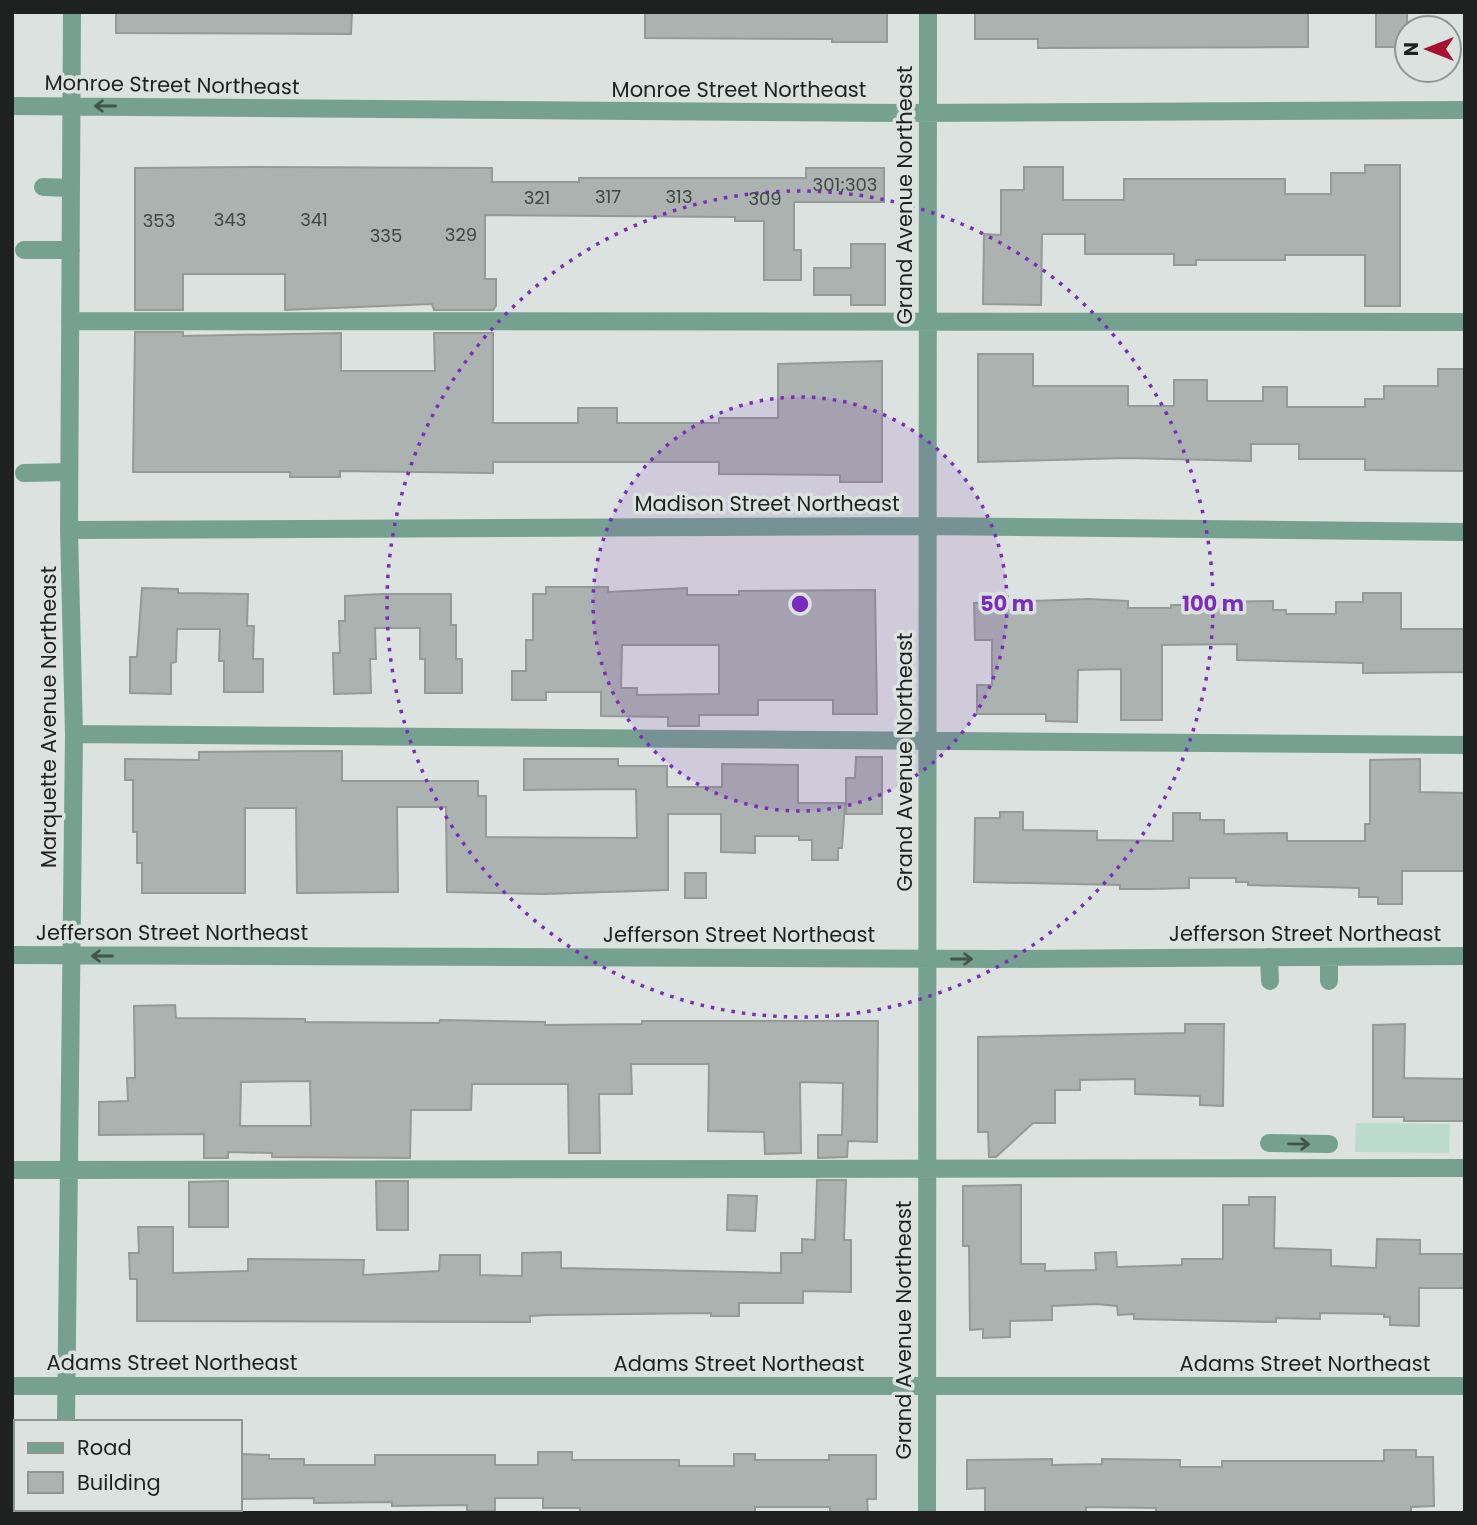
<svg xmlns="http://www.w3.org/2000/svg" width="1477" height="1525" font-family="Poppins,sans-serif">
<style>
.green{fill:#badbcd}
.building{fill:#abb2af;stroke:#949a97;stroke-width:2;fill-rule:evenodd}
.lines{fill:none;stroke-linecap:round;stroke-linejoin:round}
.minor{stroke:#76a190;stroke-width:18}
.oneway{stroke:#41544d}
.ring{fill:none;stroke:#7b2cbf;stroke-width:3.5;stroke-dasharray:3.5 7}
.labels{text-anchor:middle;stroke-width:7;stroke-linejoin:round;paint-order:stroke}
.number-label{font-size:18px;fill:#414544}
.street-label{font-size:21px;fill:#1e2120;stroke:#dbe2df}
.centre{fill:#7b2cbf;stroke:#dbe2df;stroke-width:3.5}
.ring-label{font-size:21px;text-anchor:middle;font-weight:bold;fill:#7b2cbf;stroke:#dbe2df;stroke-width:7;stroke-linejoin:round;paint-order:stroke}
</style>
<rect width="100%" height="100%" fill="#dbe2df"/>
<path class="green" d="M 1356,1123 L 1450,1124 L 1449,1153 L 1355,1152 Z"/>
<path class="building" d="M 116,12 L 352,12 L 351,34 L 116,33 Z
M 645,12 L 887,12 L 887,42 L 832,42 L 832,39 L 645,38 Z
M 975,12 L 1308,12 L 1308,47 L 1038,48 L 1038,39 L 975,39 Z
M 1376,12 L 1407,12 L 1407,47 L 1376,47 Z
M 1365,165 L 1400,165 L 1400,306 L 1365,306 L 1365,255 L 1285,255 L 1285,260 L 1196,260 L 1196,265 L 1174,265 L 1174,254 L 1085,254 L 1085,234 L 1042,234 L 1041,305 L 983,304 L 984,234 L 1001,235 L 1001,190 L 1024,190 L 1024,167 L 1063,167 L 1063,200 L 1124,200 L 1124,179 L 1285,179 L 1285,194 L 1331,194 L 1331,173 L 1365,173 Z
M 253,167 L 492,168 L 492,182 L 579,182 L 579,178 L 806,178 L 806,168 L 884,168 L 884,202 L 794,202 L 794,250 L 801,250 L 801,280 L 764,280 L 764,221 L 735,221 L 735,217 L 485,215 L 485,279 L 496,279 L 496,306 L 493,310 L 434,310 L 432,304 L 285,310 L 285,274 L 183,274 L 183,310 L 135,310 L 135,168 Z
M 851,244 L 885,244 L 885,305 L 851,305 L 851,295 L 814,295 L 814,268 L 851,268 Z
M 135,332 L 183,332 L 183,336 L 341,333 L 341,371 L 435,371 L 434,333 L 493,333 L 493,423 L 578,423 L 578,408 L 617,408 L 617,423 L 719,423 L 719,418 L 778,418 L 778,364 L 882,361 L 882,482 L 840,482 L 840,475 L 719,474 L 719,462 L 493,462 L 493,473 L 340,471 L 340,477 L 290,477 L 290,472 L 133,472 Z
M 978,354 L 1033,354 L 1033,386 L 1128,386 L 1128,406 L 1174,406 L 1174,380 L 1207,380 L 1207,401 L 1263,401 L 1263,387 L 1287,387 L 1287,407 L 1365,407 L 1365,399 L 1384,399 L 1384,386 L 1438,386 L 1438,369 L 1465,369 L 1465,471 L 1365,470 L 1365,459 L 1299,459 L 1299,444 L 1251,444 L 1251,461 L 1127,458 L 978,462 Z
M 546,587 L 608,587 L 608,592 L 687,588 L 687,595 L 739,595 L 739,591 L 875,590 L 877,714 L 833,714 L 833,700 L 758,700 L 758,715 L 699,715 L 699,726 L 668,726 L 668,717 L 601,716 L 601,692 L 546,692 L 546,700 L 512,700 L 512,671 L 526,671 L 526,640 L 533,640 L 533,594 L 546,594 ZM 622,645 L 719,645 L 719,694 L 637,695 L 637,688 L 621,688 Z
M 142,588 L 178,589 L 178,593 L 248,594 L 247,626 L 254,626 L 253,659 L 263,659 L 263,692 L 224,692 L 224,661 L 219,661 L 220,629 L 177,629 L 176,662 L 171,663 L 171,694 L 130,693 L 130,657 L 137,657 Z
M 1363,593 L 1401,593 L 1401,629 L 1465,629 L 1465,672 L 1363,673 L 1363,663 L 1237,660 L 1237,644 L 1162,645 L 1162,720 L 1121,720 L 1121,669 L 1078,670 L 1077,722 L 1046,721 L 1046,714 L 977,714 L 977,685 L 992,685 L 992,640 L 975,640 L 974,603 L 1089,599 L 1128,601 L 1128,608 L 1171,608 L 1171,605 L 1185,605 L 1185,599 L 1211,599 L 1211,602 L 1273,601 L 1273,610 L 1286,610 L 1286,614 L 1336,614 L 1336,602 L 1363,602 Z
M 382,594 L 451,594 L 451,625 L 456,625 L 456,659 L 462,659 L 462,693 L 425,693 L 425,659 L 420,659 L 420,628 L 375,628 L 376,659 L 370,659 L 371,693 L 334,694 L 333,653 L 340,653 L 339,621 L 345,621 L 345,596 Z
M 342,751 L 342,781 L 478,781 L 478,796 L 486,796 L 486,837 L 637,838 L 636,789 L 524,790 L 524,759 L 618,759 L 618,766 L 667,766 L 667,787 L 722,787 L 722,764 L 798,765 L 798,803 L 845,803 L 842,848 L 838,848 L 838,860 L 812,860 L 812,840 L 799,840 L 799,836 L 755,836 L 755,853 L 721,852 L 721,814 L 668,814 L 668,890 L 543,894 L 447,892 L 446,807 L 397,807 L 398,892 L 297,893 L 296,808 L 245,808 L 245,893 L 142,893 L 142,863 L 137,863 L 137,832 L 133,832 L 133,780 L 125,780 L 125,759 L 199,760 L 199,752 Z
M 856,757 L 882,757 L 882,814 L 846,814 L 846,778 L 855,778 Z
M 1420,759 L 1420,792 L 1465,793 L 1465,871 L 1402,871 L 1402,904 L 1378,904 L 1378,897 L 1359,897 L 1359,888 L 1248,885 L 1248,882 L 1236,882 L 1236,878 L 1189,878 L 1189,888 L 1149,889 L 1120,889 L 1120,885 L 974,882 L 975,818 L 1000,818 L 1000,812 L 1023,812 L 1023,830 L 1097,831 L 1097,840 L 1173,841 L 1173,813 L 1200,813 L 1200,820 L 1224,820 L 1224,834 L 1287,833 L 1287,841 L 1365,841 L 1365,824 L 1370,824 L 1370,760 Z
M 685,873 L 706,873 L 706,898 L 685,898 Z
M 175,1005 L 176,1018 L 305,1019 L 305,1022 L 439,1023 L 440,1020 L 545,1022 L 545,1025 L 642,1024 L 642,1021 L 878,1021 L 877,1142 L 848,1141 L 847,1157 L 818,1158 L 818,1135 L 842,1135 L 843,1083 L 800,1082 L 801,1153 L 765,1154 L 764,1132 L 708,1131 L 709,1064 L 631,1064 L 632,1094 L 599,1094 L 600,1153 L 569,1153 L 568,1084 L 472,1084 L 471,1110 L 411,1110 L 410,1158 L 272,1157 L 272,1153 L 228,1152 L 228,1158 L 204,1158 L 204,1134 L 99,1135 L 99,1102 L 128,1101 L 127,1078 L 135,1078 L 134,1006 ZM 310,1081 L 311,1126 L 240,1126 L 241,1082 Z
M 1185,1024 L 1224,1024 L 1223,1106 L 1200,1105 L 1200,1096 L 1135,1094 L 1135,1079 L 1080,1080 L 1080,1090 L 1055,1090 L 1055,1123 L 1033,1123 L 996,1157 L 989,1157 L 988,1132 L 978,1132 L 978,1037 L 1185,1033 Z
M 1405,1024 L 1404,1078 L 1465,1079 L 1465,1121 L 1404,1121 L 1404,1117 L 1373,1117 L 1373,1025 Z
M 817,1180 L 846,1180 L 844,1240 L 851,1240 L 851,1292 L 803,1291 L 803,1303 L 739,1303 L 739,1316 L 711,1316 L 711,1313 L 546,1315 L 530,1316 L 530,1322 L 137,1321 L 137,1279 L 130,1279 L 129,1253 L 139,1253 L 138,1227 L 173,1227 L 173,1273 L 248,1271 L 248,1259 L 364,1260 L 363,1275 L 439,1271 L 440,1255 L 480,1255 L 480,1275 L 522,1276 L 522,1253 L 561,1252 L 561,1268 L 781,1273 L 781,1253 L 802,1253 L 802,1239 L 815,1240 Z
M 228,1181 L 228,1227 L 189,1227 L 189,1182 Z
M 376,1181 L 408,1181 L 408,1230 L 377,1230 Z
M 1021,1185 L 1021,1264 L 1045,1264 L 1045,1271 L 1096,1270 L 1095,1253 L 1116,1252 L 1117,1267 L 1182,1265 L 1182,1259 L 1223,1259 L 1223,1205 L 1249,1205 L 1249,1197 L 1275,1197 L 1274,1248 L 1331,1250 L 1331,1266 L 1376,1268 L 1377,1239 L 1420,1240 L 1420,1254 L 1465,1254 L 1465,1288 L 1419,1288 L 1419,1326 L 1390,1325 L 1390,1317 L 1384,1317 L 1384,1314 L 1320,1313 L 1320,1319 L 1276,1318 L 1276,1322 L 1134,1319 L 1134,1314 L 1118,1315 L 1117,1306 L 1097,1304 L 1052,1306 L 1052,1320 L 1010,1321 L 1010,1337 L 983,1338 L 983,1329 L 970,1330 L 969,1246 L 963,1246 L 963,1186 Z
M 728,1195 L 757,1196 L 755,1231 L 727,1230 Z
M 1384,1450 L 1416,1450 L 1416,1457 L 1433,1457 L 1434,1506 L 1411,1507 L 1411,1513 L 1156,1513 L 1156,1508 L 1086,1507 L 1086,1513 L 985,1513 L 985,1488 L 967,1489 L 967,1460 L 1052,1459 L 1052,1465 L 1102,1464 L 1102,1459 L 1180,1460 L 1180,1467 L 1222,1467 L 1222,1461 L 1384,1461 Z
M 538,1452 L 572,1452 L 572,1460 L 679,1460 L 679,1466 L 734,1466 L 734,1454 L 755,1454 L 755,1460 L 829,1460 L 829,1455 L 876,1455 L 876,1499 L 867,1499 L 868,1513 L 830,1513 L 830,1507 L 755,1507 L 755,1513 L 580,1513 L 580,1508 L 543,1508 L 543,1498 L 495,1498 L 495,1511 L 467,1511 L 467,1505 L 392,1506 L 392,1502 L 314,1503 L 314,1498 L 240,1499 L 240,1454 L 269,1455 L 269,1459 L 304,1459 L 304,1465 L 375,1465 L 375,1455 L 495,1455 L 495,1465 L 538,1465 Z"/>
<g class="lines">
<path class="minor" d="M 12,106 L 903,113 L 1465,110
M 43,187 L 70,188
M 24,250 L 71,250
M 70,321 L 1465,322
M 24,473 L 69,472
M 69,530 L 927,526 L 1465,532
M 74,734 L 1465,745
M 12,955 L 998,959 L 1465,956
M 1269,957 L 1270,981
M 1329,957 L 1329,981
M 1269,1143 L 1329,1144
M 12,1170 L 1465,1168
M 12,1386 L 1465,1386
M 66,1422 L 74,734 L 69,530 L 72,12
M 67,1509 L 67,1513
M 927,1513 L 928,12"/>
</g>
<defs><path id="oneway-shaft" d="M-6 0H5M1.5-3L5.5 0L1.5 3" fill="none" stroke-width="1.6" stroke-linecap="round" stroke-linejoin="round" transform="scale(1.75)"/></defs>
<g class="oneway">
<use href="#oneway-shaft" transform="translate(105 106) rotate(-180)"/>
<use href="#oneway-shaft" transform="translate(102 956) rotate(180)"/>
<use href="#oneway-shaft" transform="translate(962 959)"/>
<use href="#oneway-shaft" transform="translate(1299 1144) rotate(1)"/>
</g>
<circle cx="800" cy="604" r="207" fill="#7b2cbf" fill-opacity=".12"/>
<g class="ring">
<circle cx="800" cy="604" r="207"/>
<circle cx="800" cy="604" r="413"/>
</g>
<g class="labels">
<g class="number-label">
<text x="845" y="191">301;303</text>
<text x="608" y="203">317</text>
<text x="679" y="203">313</text>
<text x="537" y="204">321</text>
<text x="765" y="205">309</text>
<text x="230" y="226">343</text>
<text x="314" y="226">341</text>
<text x="159" y="227">353</text>
<text x="461" y="241">329</text>
<text x="386" y="242">335</text>
</g>
<g class="street-label">
<text transform="translate(172 85) rotate(1)" y="7">Monroe Street Northeast</text>
<text x="739" y="97">Monroe Street Northeast</text>
<text transform="translate(905 195) rotate(-90)" y="7">Grand Avenue Northeast</text>
<text x="767" y="511">Madison Street Northeast</text>
<text transform="translate(49 717) rotate(-90)" y="7">Marquette Avenue Northeast</text>
<text transform="translate(905 762) rotate(-90)" y="7">Grand Avenue Northeast</text>
<text x="172" y="940">Jefferson Street Northeast</text>
<text x="1305" y="941">Jefferson Street Northeast</text>
<text x="739" y="942">Jefferson Street Northeast</text>
<text transform="translate(904 1330) rotate(-90)" y="7">Grand Avenue Northeast</text>
<text x="172" y="1370">Adams Street Northeast</text>
<text x="739" y="1371">Adams Street Northeast</text>
<text x="1305" y="1371">Adams Street Northeast</text>
</g>
</g>
<circle cx="800" cy="604" r="10" class="centre"/>
<g class="ring-label">
<text x="1007" y="611">50 m</text>
<text x="1213" y="611">100 m</text>
</g>
<rect width="1477" height="1525" fill="none" stroke="#1e2120" stroke-width="28"/>
<rect x="14" y="1420" width="228" height="91" fill="#dbe2df" stroke="#8f9593" stroke-width="2"/>
<rect x="28" y="1443" width="35" height="10" fill="#76a190" stroke="#8f9593" stroke-width="2"/>
<text x="77" y="1455" font-size="21" fill="#1e2120">Road</text>
<rect x="28" y="1472" width="35" height="21" fill="#abb2af" stroke="#8f9593" stroke-width="2"/>
<text x="77" y="1490" font-size="21" fill="#1e2120">Building</text>
<g transform="translate(1428 49) rotate(270)"><circle r="33" fill="#dbe2df" stroke="#8f9593" stroke-width="2"/>
<path d="M0-5L12 26L0 18L-12 26Z" fill="#a80f31"/>
<text y="-10" font-size="19" font-weight="bold" text-anchor="middle" fill="#1e2120">N</text>
</g>
</svg>
